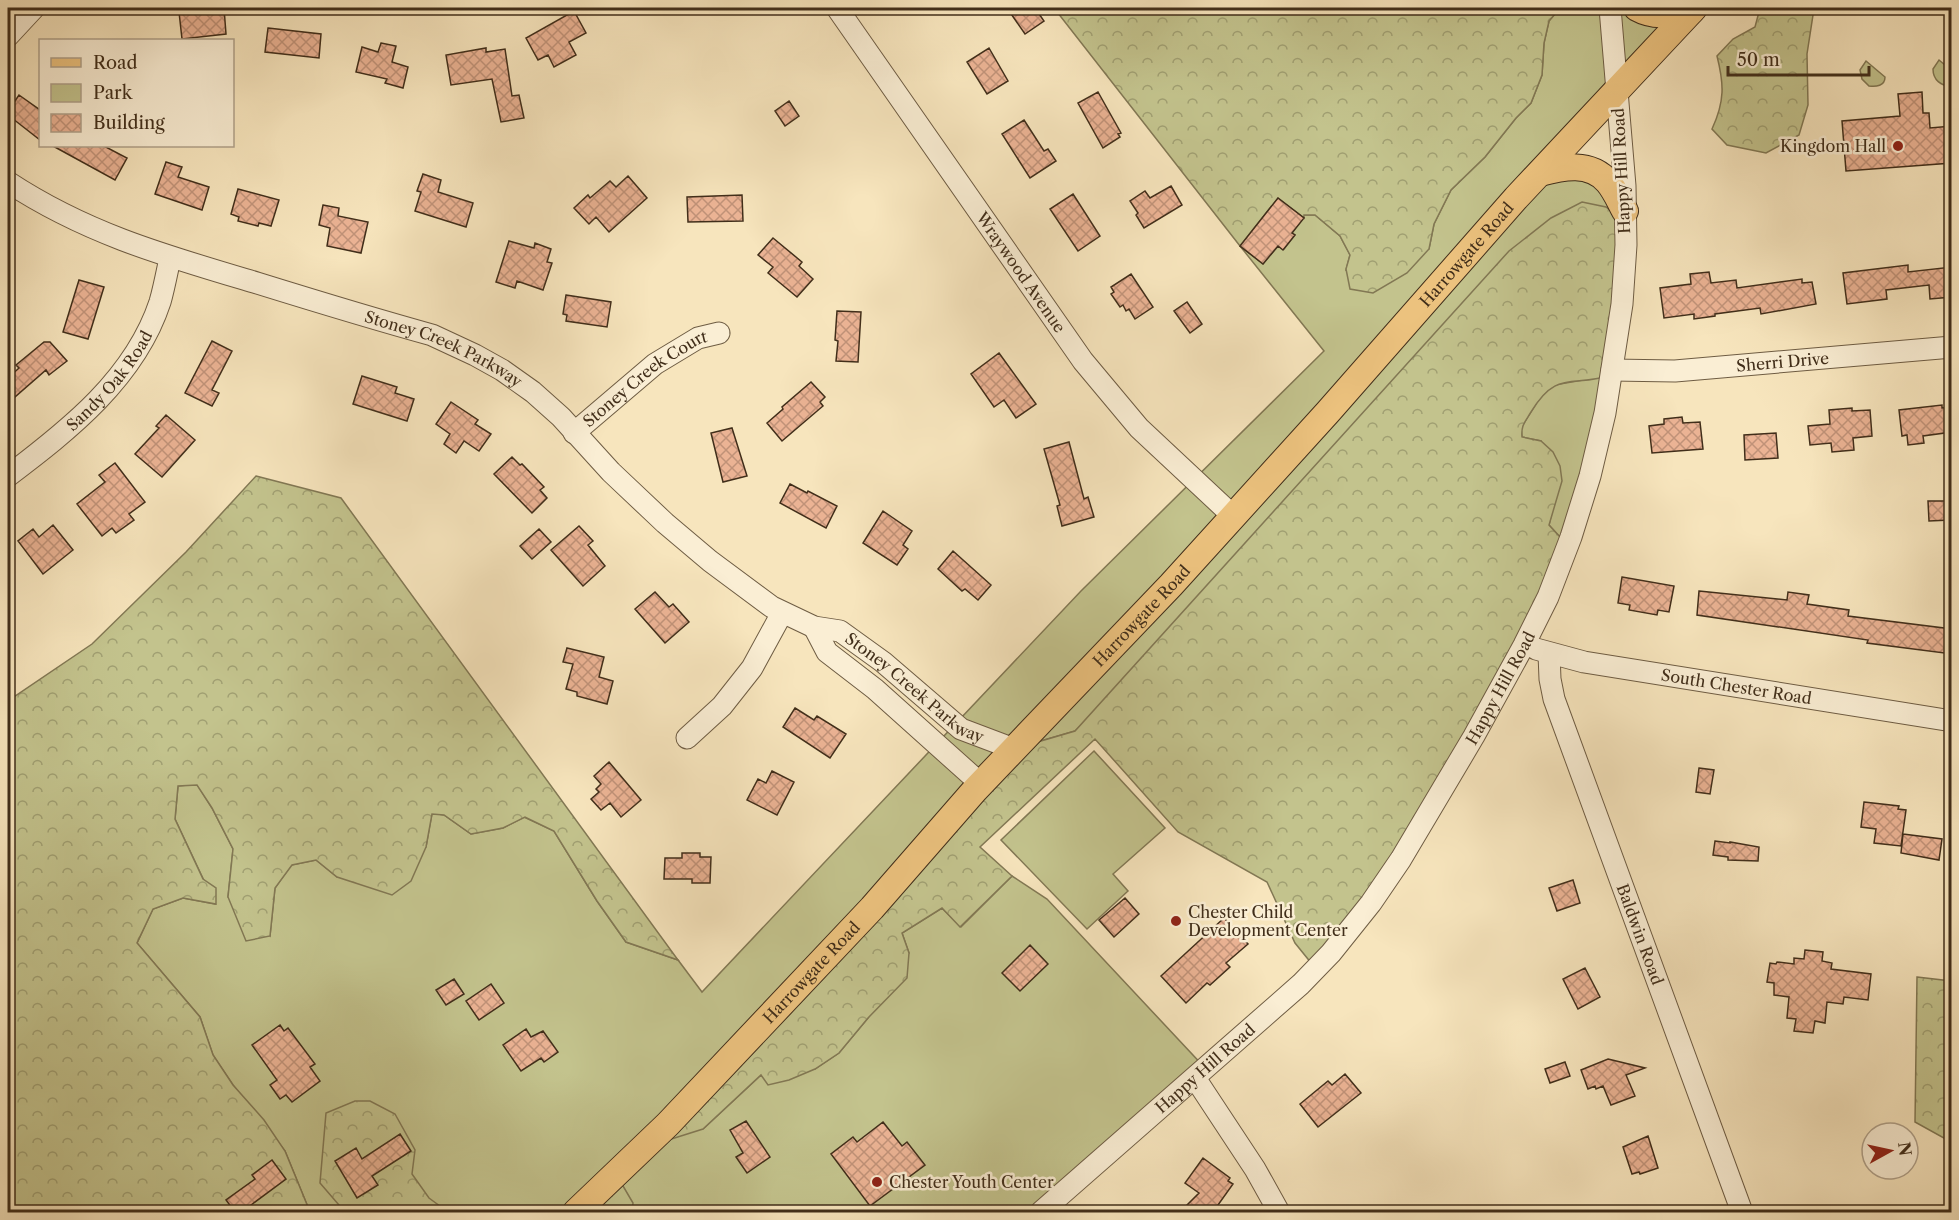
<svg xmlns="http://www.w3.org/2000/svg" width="1959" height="1220" font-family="'Libre Caslon Text',serif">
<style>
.green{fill:#c3c38d;stroke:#827854;stroke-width:1.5}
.forest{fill:url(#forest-crowns);stroke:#827854;stroke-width:1.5}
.building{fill:url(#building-cross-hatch);stroke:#412e1a;stroke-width:1.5}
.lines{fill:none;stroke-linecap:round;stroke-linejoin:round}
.minor-casing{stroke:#6e5c43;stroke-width:23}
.major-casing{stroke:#412e1a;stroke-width:28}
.minor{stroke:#faeed4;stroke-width:21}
.major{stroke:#ecc27e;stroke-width:26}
.poi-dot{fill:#8f2418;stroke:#faeed4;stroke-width:2}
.labels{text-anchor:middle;stroke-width:5;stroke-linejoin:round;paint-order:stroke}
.poi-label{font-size:16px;fill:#412e1a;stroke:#faeed4;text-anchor:start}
.street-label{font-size:16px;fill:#412e1a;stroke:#faeed4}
</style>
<defs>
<pattern id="forest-crowns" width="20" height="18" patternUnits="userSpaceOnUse" patternTransform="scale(1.5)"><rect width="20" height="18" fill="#c3c38d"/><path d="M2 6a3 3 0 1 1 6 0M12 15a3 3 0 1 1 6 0" fill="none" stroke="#a09f72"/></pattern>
<pattern id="building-cross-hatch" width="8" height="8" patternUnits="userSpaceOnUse" patternTransform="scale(1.5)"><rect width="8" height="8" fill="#ebb394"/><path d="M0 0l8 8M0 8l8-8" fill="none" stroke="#c09278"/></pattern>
</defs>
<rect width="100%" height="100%" fill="#f7e5bd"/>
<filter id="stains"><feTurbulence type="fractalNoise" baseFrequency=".00333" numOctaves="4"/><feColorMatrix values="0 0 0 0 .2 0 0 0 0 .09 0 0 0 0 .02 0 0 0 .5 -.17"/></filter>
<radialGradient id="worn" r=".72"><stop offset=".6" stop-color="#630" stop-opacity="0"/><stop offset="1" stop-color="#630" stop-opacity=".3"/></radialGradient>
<path class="green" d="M 1560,8 L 1665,8 L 1687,15 L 1541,172 L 1589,169 L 1625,211 L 1075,731 L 1017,748 L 703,1129 L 761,1075 L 815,1069 L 839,1053 L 868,1018 L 909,953 L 902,933 L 942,908 L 961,927 L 1012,876 L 1047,899 L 1206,1069 L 1041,1212 L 310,1212 L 285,1151 L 233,1085 L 213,1055 L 200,1017 L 137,943 L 153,909 L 183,898 L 215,904 L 175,819 L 178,786 L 197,784 L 212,808 L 233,849 L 228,897 L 270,936 L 275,888 L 291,865 L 316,860 L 337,877 L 426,847 L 432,813 L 444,815 L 471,834 L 503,828 L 524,817 L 554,831 L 597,901 L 626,942 L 678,960 L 702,992 L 1081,591 L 1324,351 L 1240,246 L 1263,264 L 1278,246 L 1284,249 L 1295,235 L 1292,233 L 1303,215 L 1315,215 L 1340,236 L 1350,255 L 1346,270 L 1429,249 L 1434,224 L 1451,190 L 1485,157 L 1516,118 L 1531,103 L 1542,75 L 1544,43 L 1549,21 Z
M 1939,60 L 1951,70 L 1951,86 C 1941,86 1933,80 1933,69 Z
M 1866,61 L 1885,77 C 1885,86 1876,87 1869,86 L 1862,79 L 1860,70 Z
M 1612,375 L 1605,413 L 1560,537 L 1549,525 L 1553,507 L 1541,441 L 1522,437 L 1521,428 L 1540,397 L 1554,385 Z
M 1094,751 L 1165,828 L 1113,874 L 1128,891 L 1087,929 L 1001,840 Z"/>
<path class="forest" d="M 1054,8 L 1560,8 L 1549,21 L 1544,43 L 1542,75 L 1531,103 L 1516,118 L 1485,157 L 1451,190 L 1434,224 L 1429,249 L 1407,273 L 1373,293 L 1350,289 L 1346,269 L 1350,255 L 1340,236 L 1315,215 L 1304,215 L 1304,218 L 1278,198 L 1240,246 Z
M 1760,8 L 1810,8 L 1813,15 L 1807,54 L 1808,105 L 1799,135 L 1766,153 L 1727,145 L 1712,129 C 1725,101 1724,84 1717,56 L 1733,39 L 1755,27 Z
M 1582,202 L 1606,207 L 1625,222 L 1612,375 C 1572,388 1557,369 1531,412 C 1525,422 1521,425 1522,437 L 1541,441 L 1553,452 L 1560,466 L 1562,481 L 1549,525 L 1560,537 L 1564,554 L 1474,736 L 1316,969 L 1295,943 L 1267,882 L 1178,832 L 1095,739 L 980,847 L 1012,876 L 960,927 L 942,908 L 902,933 L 909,953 L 907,978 L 868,1018 L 839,1053 L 815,1069 L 789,1080 L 768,1085 L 761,1075 L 703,1129 L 643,1148 L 1017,748 L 1075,731 L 1509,251 L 1551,218 Z
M 256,476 L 341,498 L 678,960 L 626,942 L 597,901 L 554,831 L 525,817 L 503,828 L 471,834 L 444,815 L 432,814 L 426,847 L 411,881 L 392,895 L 337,877 L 316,860 L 292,865 L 275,888 L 270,936 L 246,941 L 228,897 L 233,849 L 212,808 L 197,785 L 178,786 L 175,819 L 203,879 L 216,888 L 216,904 L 183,898 L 153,909 L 137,943 L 200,1017 L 213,1055 L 233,1085 L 264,1120 L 285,1151 L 310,1212 L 12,1212 L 8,1209 L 8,701 L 92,644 L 186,552 Z
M 1917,977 L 1951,981 L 1951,1142 L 1915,1122 Z
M 355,1101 L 370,1101 L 395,1114 L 415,1150 L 412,1174 L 429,1198 L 448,1212 L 345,1212 L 320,1183 L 326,1113 Z
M 616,1174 L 633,1203 L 632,1212 L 581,1212 Z"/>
<path class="building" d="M 194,8 L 224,8 L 226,34 L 182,39 L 179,12 L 195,10 Z
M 1007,8 L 1035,8 L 1044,21 L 1025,34 Z
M 574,11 L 586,33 L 569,42 L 576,55 L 554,67 L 548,55 L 538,60 L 526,38 Z
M 268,28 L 321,34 L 319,58 L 265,52 Z
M 381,43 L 396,46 L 392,62 L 408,67 L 403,88 L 385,83 L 387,79 L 356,72 L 362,47 L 378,52 Z
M 486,48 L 486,52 L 505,49 L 512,96 L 519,95 L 524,118 L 501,122 L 492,79 L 451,85 L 446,55 Z
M 989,48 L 1008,81 L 987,94 L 967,62 Z
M 1098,92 L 1121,133 L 1118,134 L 1120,137 L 1103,148 L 1078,103 Z
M 1922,92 L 1923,113 L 1929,113 L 1930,128 L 1952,126 L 1952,163 L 1846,171 L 1842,121 L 1900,116 L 1898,94 Z
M 19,95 L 40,110 L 40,140 L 8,115 L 8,111 Z
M 789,101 L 799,116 L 785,126 L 775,111 Z
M 1024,120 L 1044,151 L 1048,149 L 1056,161 L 1030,178 L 1002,134 Z
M 53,146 L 104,146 L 127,158 L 115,180 Z
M 166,162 L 182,167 L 178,177 L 209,187 L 202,210 L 155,194 Z
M 423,174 L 441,180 L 438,192 L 473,203 L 466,227 L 415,211 L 421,192 L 417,191 Z
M 628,176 L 647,198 L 609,232 L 596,217 L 589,224 L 574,208 L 588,195 L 590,198 L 610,181 L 616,187 Z
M 1171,186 L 1182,205 L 1144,228 L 1136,215 L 1138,213 L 1130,201 L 1145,191 L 1150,198 Z
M 238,189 L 279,200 L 271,226 L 259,223 L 258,226 L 238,221 L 239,217 L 231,214 Z
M 1073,194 L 1100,236 L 1078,251 L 1050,209 Z
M 742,195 L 743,221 L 688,222 L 687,197 Z
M 1278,198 L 1304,218 L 1292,233 L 1295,235 L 1283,250 L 1278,246 L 1263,264 L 1240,246 Z
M 323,205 L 339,208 L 338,216 L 368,222 L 361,253 L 327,246 L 330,228 L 319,225 Z
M 773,238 L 802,262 L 799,266 L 813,279 L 797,297 L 768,273 L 773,267 L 758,255 Z
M 509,241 L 534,248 L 535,243 L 551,249 L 547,262 L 552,263 L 543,290 L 517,281 L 515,288 L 496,282 Z
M 1908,265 L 1908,272 L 1952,267 L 1952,297 L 1930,299 L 1929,285 L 1886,290 L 1887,299 L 1847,304 L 1843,273 Z
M 1709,272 L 1711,283 L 1736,280 L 1737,288 L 1802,279 L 1802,283 L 1812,282 L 1816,304 L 1761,314 L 1760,308 L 1715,314 L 1715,316 L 1694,319 L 1694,314 L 1664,318 L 1660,288 L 1691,284 L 1690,274 Z
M 1131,274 L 1153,307 L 1135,319 L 1129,309 L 1126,311 L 1123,305 L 1120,307 L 1111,294 L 1114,292 L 1111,287 Z
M 79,280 L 104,287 L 88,339 L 63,332 Z
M 566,295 L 611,302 L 607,327 L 566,321 L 567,315 L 563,314 Z
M 1187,302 L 1202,324 L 1190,333 L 1174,311 Z
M 837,311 L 861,312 L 858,362 L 836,361 L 838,341 L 835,340 Z
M 212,341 L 232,351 L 212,390 L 219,393 L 212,406 L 185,393 Z
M 44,342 L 50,342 L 67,361 L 49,375 L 46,370 L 8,403 L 8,378 L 19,368 L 16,365 Z
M 999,353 L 1036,404 L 1016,418 L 1004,400 L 994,407 L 971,374 Z
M 362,376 L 397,387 L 395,393 L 414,399 L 407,421 L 353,404 Z
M 811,382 L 825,397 L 820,402 L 823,406 L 782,441 L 767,423 L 783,409 L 782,407 Z
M 451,402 L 478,420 L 475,424 L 491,434 L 479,451 L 464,441 L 456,453 L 444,444 L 450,434 L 436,424 Z
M 1942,405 L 1942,408 L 1952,407 L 1952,432 L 1923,436 L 1924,443 L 1908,445 L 1907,435 L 1902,436 L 1899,410 Z
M 1852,408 L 1852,411 L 1870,410 L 1872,436 L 1853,438 L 1854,450 L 1832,452 L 1831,443 L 1810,445 L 1808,426 L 1830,424 L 1829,410 Z
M 166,415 L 195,440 L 162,477 L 135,454 L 159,428 L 156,426 Z
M 1682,417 L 1683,423 L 1700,422 L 1703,449 L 1652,453 L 1649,426 L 1664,424 L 1664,419 Z
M 732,428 L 747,476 L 723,482 L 711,433 Z
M 1776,433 L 1778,458 L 1745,460 L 1744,435 Z
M 1069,442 L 1084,499 L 1088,497 L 1094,517 L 1062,526 L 1057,506 L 1060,505 L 1044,449 Z
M 512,457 L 520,465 L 522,464 L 544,487 L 540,490 L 547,498 L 532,513 L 494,474 Z
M 115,463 L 145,502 L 129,514 L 134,520 L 116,533 L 112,528 L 102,536 L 77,504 L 105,482 L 99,475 Z
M 790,484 L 807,493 L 808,491 L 837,506 L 826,528 L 780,503 Z
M 1928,501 L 1949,501 L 1950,520 L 1929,521 Z
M 883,511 L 912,531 L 903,545 L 908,549 L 897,565 L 863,543 Z
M 53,525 L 73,550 L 43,574 L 18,541 L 33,529 L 39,537 Z
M 579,526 L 593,541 L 588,545 L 605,566 L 583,586 L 551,550 Z
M 539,529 L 551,542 L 532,559 L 520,546 Z
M 953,551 L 991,585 L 978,600 L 965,589 L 962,591 L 938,569 Z
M 1622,577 L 1674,586 L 1669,612 L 1658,610 L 1657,615 L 1629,610 L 1630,605 L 1618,603 Z
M 1699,591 L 1787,600 L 1788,592 L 1809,595 L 1807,604 L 1849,610 L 1848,616 L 1952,629 L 1952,654 L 1867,643 L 1868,640 L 1697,615 Z
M 655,592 L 669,607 L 673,604 L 689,622 L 665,643 L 635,609 Z
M 567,648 L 604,657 L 599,677 L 613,681 L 607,704 L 577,696 L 577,692 L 566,689 L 573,664 L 563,662 Z
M 795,708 L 814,720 L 817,716 L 846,734 L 830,758 L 783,727 Z
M 609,762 L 641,800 L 621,817 L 610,803 L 601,810 L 591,799 L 599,792 L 596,789 L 601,784 L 594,776 Z
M 1699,768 L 1714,770 L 1710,794 L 1696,792 Z
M 772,771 L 794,782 L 777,815 L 747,800 L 758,779 L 766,783 Z
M 1864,802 L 1899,806 L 1898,809 L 1906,810 L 1901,846 L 1874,843 L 1876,829 L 1861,827 Z
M 1903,834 L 1942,839 L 1939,860 L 1901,853 Z
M 1715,841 L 1730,843 L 1730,842 L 1759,847 L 1758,861 L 1728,860 L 1728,857 L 1713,855 Z
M 682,853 L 700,853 L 700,857 L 711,857 L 710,883 L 692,883 L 692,879 L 664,879 L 665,858 L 682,858 Z
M 1573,880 L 1580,903 L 1557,911 L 1549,888 Z
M 1125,898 L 1139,914 L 1114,937 L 1099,920 Z
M 1224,918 L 1248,944 L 1226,963 L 1230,967 L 1210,985 L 1207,983 L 1186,1003 L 1161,976 Z
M 1030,945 L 1048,964 L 1020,991 L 1002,973 Z
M 1805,950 L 1823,952 L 1822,961 L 1832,963 L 1831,969 L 1871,974 L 1868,1000 L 1844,997 L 1843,1004 L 1827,1002 L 1825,1023 L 1815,1021 L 1813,1033 L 1794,1031 L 1796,1019 L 1787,1018 L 1789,997 L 1774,995 L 1774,983 L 1767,982 L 1770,963 L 1776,964 L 1777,962 L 1794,964 L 1794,958 L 1804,959 Z
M 1585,968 L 1600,997 L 1578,1009 L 1563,979 Z
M 454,979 L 464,994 L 446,1005 L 436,990 Z
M 491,984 L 504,1003 L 479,1020 L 466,1001 Z
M 280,1025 L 284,1031 L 288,1028 L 315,1064 L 310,1067 L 320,1081 L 292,1102 L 286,1095 L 280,1099 L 270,1085 L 277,1080 L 252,1045 Z
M 526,1029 L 531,1037 L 543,1031 L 558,1052 L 544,1062 L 541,1058 L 521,1071 L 503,1045 Z
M 1608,1059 L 1645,1068 L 1626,1075 L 1635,1096 L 1611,1105 L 1603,1086 L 1596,1089 L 1595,1086 L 1588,1089 L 1581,1070 Z
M 1565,1062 L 1570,1076 L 1550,1083 L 1545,1069 Z
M 1345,1074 L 1361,1093 L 1318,1127 L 1300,1104 L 1328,1081 L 1332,1085 Z
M 746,1121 L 770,1157 L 747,1173 L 736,1157 L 743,1153 L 730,1130 Z
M 883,1122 L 902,1146 L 907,1142 L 925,1165 L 870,1206 L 831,1154 L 853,1137 L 857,1142 Z
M 400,1134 L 411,1151 L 372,1176 L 378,1185 L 357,1198 L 335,1161 L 356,1148 L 362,1159 Z
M 1648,1136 L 1658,1168 L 1640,1174 L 1639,1172 L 1632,1174 L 1623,1147 Z
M 1203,1158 L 1230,1178 L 1228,1181 L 1233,1184 L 1213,1212 L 1180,1212 L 1199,1193 L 1185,1183 Z
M 272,1160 L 286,1179 L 251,1205 L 257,1212 L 235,1212 L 226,1200 L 255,1179 L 252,1175 Z"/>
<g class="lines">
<g class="minor-casing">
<g id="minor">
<path id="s1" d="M 837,8 L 1083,361 L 1139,428 L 1233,516"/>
<path d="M 8,36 L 34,8"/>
<path id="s2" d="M 8,182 C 87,234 166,256 257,283 C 315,301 374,319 432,335 L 475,355 L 502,370 L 533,392 L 561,417 L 611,472 L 665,523 L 710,561 L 772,607 L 814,627 L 840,631 L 883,662 L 961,729 L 1014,749"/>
<path id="s3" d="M 1612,370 L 1675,371 L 1952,347"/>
<path id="s4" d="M 574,433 L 655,364 L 698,338 L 719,333"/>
<path id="s5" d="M 8,476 C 69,430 135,378 160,302 C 164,288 167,272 170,258"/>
<path d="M 814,627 L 827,652 L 875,689 L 981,784"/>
<path id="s6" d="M 1536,649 L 1584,662 L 1952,721"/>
<path id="s7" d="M 1549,654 L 1550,679 L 1554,699 L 1742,1212"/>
<path d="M 687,738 L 722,706 L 752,668 L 782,613"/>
<path d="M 1195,1078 L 1255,1169 L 1279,1212"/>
<path id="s8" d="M 1041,1212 L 1301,984 L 1331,953 L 1371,903 L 1401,859 L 1474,736 L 1524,645 L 1548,597 L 1571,537 L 1590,476 L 1605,413 L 1622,304 L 1626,245 L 1625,186 L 1610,8"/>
</g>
</g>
<g class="major-casing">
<g id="major">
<path d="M 1637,8 C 1655,18 1672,14 1691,11"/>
<path d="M 1540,173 C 1563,167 1590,161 1608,182 C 1615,190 1620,202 1625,211"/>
<path id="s9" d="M 576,1212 L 668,1124 L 872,908 L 975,790 L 1171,585 L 1328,412 L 1516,198 L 1694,8"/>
</g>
</g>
<use href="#minor" class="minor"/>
<use href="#major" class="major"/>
</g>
<g class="poi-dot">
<circle cx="1898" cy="146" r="6"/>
<circle cx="1176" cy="921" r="6"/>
<circle cx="877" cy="1182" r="6"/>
</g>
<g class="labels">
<g class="poi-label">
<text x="1886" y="152" text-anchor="end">Kingdom Hall</text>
<text x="1188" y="918">Chester Child<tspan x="1188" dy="18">Development Center</tspan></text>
<text x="889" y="1188">Chester Youth Center</text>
</g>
<g class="street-label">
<text transform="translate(1621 171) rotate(-93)" y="6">Happy Hill Road</text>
<text dy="6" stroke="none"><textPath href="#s9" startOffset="1308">Harrowgate Road</textPath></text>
<text dy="6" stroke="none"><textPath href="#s1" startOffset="322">Wraywood Avenue</textPath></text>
<text dy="6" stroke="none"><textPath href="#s2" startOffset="468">Stoney Creek Parkway</textPath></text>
<text dy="6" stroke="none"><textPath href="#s3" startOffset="171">Sherri Drive</textPath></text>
<text dy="6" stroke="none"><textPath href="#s5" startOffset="140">Sandy Oak Road</textPath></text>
<text dy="6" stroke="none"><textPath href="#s4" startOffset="90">Stoney Creek Court</textPath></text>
<text dy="6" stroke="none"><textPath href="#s9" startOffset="822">Harrowgate Road</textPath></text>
<text dy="6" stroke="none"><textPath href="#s2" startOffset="1058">Stoney Creek Parkway</textPath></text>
<text dy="6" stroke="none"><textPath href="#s6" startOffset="204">South Chester Road</textPath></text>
<text dy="6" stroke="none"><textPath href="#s8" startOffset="704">Happy Hill Road</textPath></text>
<text dy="6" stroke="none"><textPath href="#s7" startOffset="296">Baldwin Road</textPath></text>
<text dy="6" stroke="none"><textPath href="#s9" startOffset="336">Harrowgate Road</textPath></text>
<text dy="6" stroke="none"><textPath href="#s8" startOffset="218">Happy Hill Road</textPath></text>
</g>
</g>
<rect width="1959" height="1220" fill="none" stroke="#f7e5bd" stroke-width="30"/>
<rect x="9" y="9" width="1941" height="1202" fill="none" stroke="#412e1a" stroke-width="3"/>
<rect x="15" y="15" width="1929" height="1190" fill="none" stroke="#412e1a" stroke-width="1.5"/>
<rect x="39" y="39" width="195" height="108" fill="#faeed4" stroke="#b0a18a" stroke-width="1.5"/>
<rect x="51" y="58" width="30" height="9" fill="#ecc27e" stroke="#b0a18a" stroke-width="1.5"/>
<text x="93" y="69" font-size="18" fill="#412e1a">Road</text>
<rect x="51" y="84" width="30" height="18" fill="#c3c38d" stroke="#b0a18a" stroke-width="1.5"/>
<text x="93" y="99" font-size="18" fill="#412e1a">Park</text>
<rect x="51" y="114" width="30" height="18" fill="url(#building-cross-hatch)" stroke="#b0a18a" stroke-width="1.5"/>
<text x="93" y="129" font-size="18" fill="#412e1a">Building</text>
<g transform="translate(1890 1151) rotate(82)"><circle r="28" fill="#faeed4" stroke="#b0a18a" stroke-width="1.5"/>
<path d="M0-4.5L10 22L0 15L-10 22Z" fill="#8f2418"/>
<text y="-9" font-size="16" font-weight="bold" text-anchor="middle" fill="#412e1a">N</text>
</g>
<path d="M1728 66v9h141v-9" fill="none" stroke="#412e1a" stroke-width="3"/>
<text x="1737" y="66" font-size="18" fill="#412e1a" stroke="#faeed4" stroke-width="4.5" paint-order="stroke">50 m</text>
<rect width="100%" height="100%" filter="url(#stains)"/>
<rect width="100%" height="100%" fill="url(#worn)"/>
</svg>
